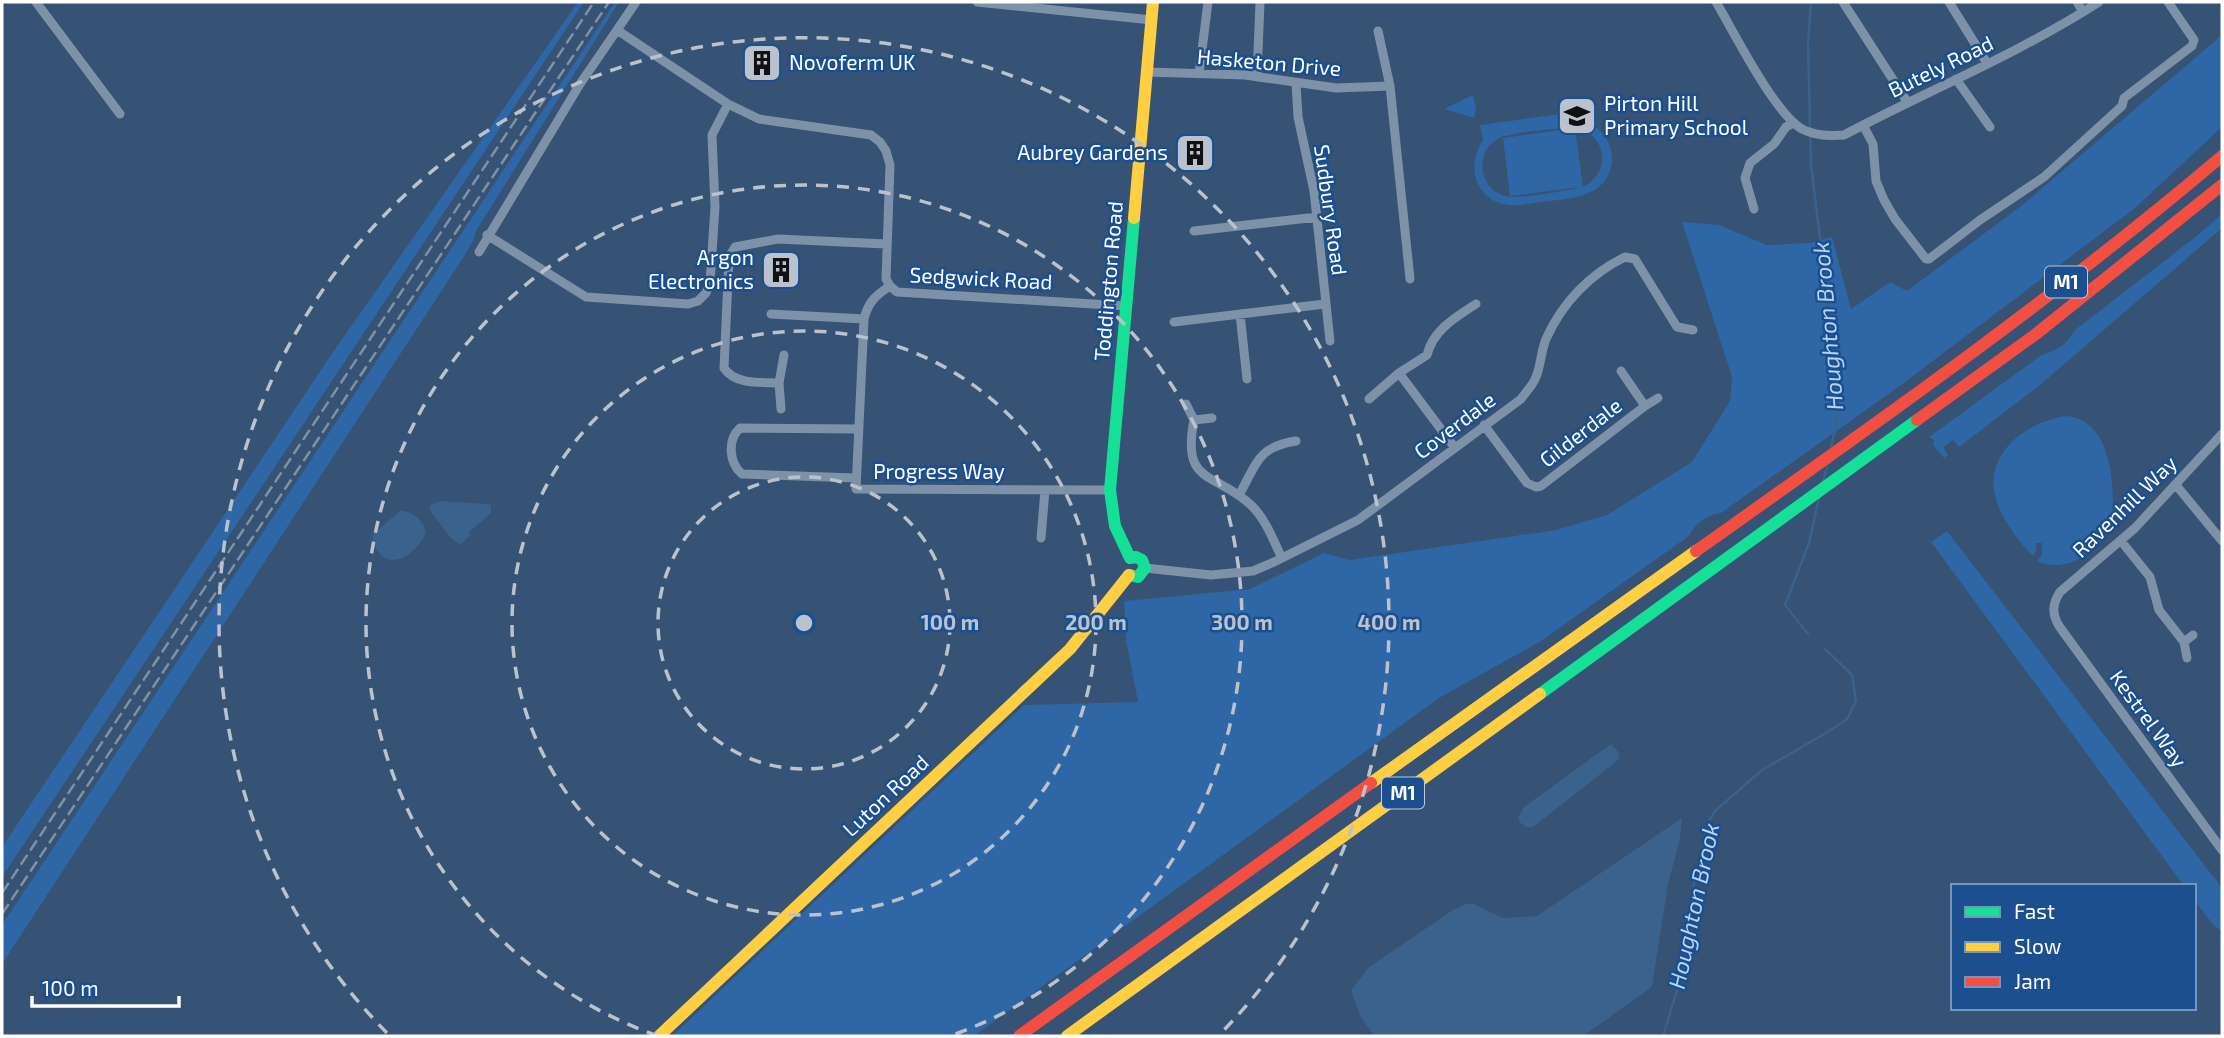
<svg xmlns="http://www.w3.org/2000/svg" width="2224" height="1038" font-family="'Exo 2',sans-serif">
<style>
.green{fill:#2f66a5;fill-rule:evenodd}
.water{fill:#3b618d}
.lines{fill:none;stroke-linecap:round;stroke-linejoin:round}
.stream{stroke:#3b618d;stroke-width:2.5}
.street{stroke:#7d92a8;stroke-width:9}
.fast{stroke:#16e098;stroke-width:12}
.slow{stroke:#ffcf43;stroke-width:12}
.jam{stroke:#f24e42;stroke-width:12}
.rail{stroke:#7e92a7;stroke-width:2.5;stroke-dasharray:12 5;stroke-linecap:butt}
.ring{fill:none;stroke:#b9c2ce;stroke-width:3.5;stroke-dasharray:12 9}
.labels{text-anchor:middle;stroke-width:5;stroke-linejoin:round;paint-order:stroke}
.shield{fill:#1b4f8f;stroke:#bbcadd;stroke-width:2}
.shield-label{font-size:19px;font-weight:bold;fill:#fff}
.poi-label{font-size:21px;fill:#fff;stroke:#1b4f8f;text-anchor:start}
.street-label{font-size:21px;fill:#fff;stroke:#1b4f8f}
.water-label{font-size:23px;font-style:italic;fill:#b5d3f5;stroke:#1b4f8f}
.centre{fill:#b9c2ce;stroke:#1b4f8f;stroke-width:3.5}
.ring-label{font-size:21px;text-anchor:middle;font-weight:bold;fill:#b9c2ce;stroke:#1b4f8f;stroke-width:5;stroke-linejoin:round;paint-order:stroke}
</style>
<rect width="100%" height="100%" fill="#365274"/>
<path class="green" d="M 578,2 L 584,2 L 2,877 L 2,847 L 331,355 Z
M 615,2 L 619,2 L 476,231 L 474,239 L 463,258 L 2,964 L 2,925 Z
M 2222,35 L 2222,127 L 2135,208 L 1901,385 L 1721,513 C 1706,515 1696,523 1689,536 L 1541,641 L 1439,698 L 974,1036 L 672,1036 L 1024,705 L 1138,702 L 1126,640 L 1124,601 L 1250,589 L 1324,553 L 1350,560 L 1556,530 L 1607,515 L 1692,462 L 1730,401 L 1732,377 L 1682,222 L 1719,225 L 1767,245 L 1809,243 L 1832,237 L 1851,309 L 1890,282 L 1907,291 L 2021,206 Z
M 1473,95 L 1476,108 L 1474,118 L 1444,109 Z
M 1596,109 L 1597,124 L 1593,125 C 1605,134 1613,146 1612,161 C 1609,198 1568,199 1540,202 C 1528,204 1515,207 1503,204 C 1473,196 1467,163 1483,140 L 1480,125 ZM 1574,128 L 1503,138 L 1510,196 L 1581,187 C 1565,191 1521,199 1506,196 C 1478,190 1474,151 1499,138 C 1510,133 1561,127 1574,128 ZM 1575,128 C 1607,133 1612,173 1583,187 Z
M 2222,214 L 2222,228 L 2040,385 L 1959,447 L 1953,440 L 1943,447 L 1948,455 L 1944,458 L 1933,445 L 1934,440 L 1929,437 L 2040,356 C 2061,347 2061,350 2075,330 L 2198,235 Z
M 2066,416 C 2106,419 2113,470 2113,502 C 2112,513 2113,525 2107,534 C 2100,546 2082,560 2069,563 C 2060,566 2045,566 2037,561 L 2042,555 L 2042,543 L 2036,543 L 2036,551 L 2033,556 C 2017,540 1998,515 1994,491 C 1988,449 2030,421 2066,416 Z
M 1947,531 L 2222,888 L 2222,931 L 2215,927 L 2194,900 L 2194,886 L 2184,886 L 1931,542 Z"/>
<path class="water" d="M 440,501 L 487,504 L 491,505 L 491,513 L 469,532 L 470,534 L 474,532 L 460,545 L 449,536 L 429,509 L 430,505 Z
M 400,511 C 413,511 424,520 426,533 C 413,561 379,575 372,535 Z
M 1611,744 L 1619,753 L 1619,758 L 1612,765 L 1533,827 C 1524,828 1522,826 1518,818 L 1524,807 Z
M 1682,818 L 1680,839 L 1668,884 L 1652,987 L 1583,1036 L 1374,1036 L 1360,1015 L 1351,990 L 1369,967 L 1453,910 L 1466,904 L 1473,904 L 1503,918 L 1537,916 Z"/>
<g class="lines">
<path class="stream" d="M 1811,2 L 1808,44 L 1811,165 L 1838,384 L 1837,421 L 1831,447
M 1823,481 L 1827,467
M 1808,634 L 1785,605 L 1809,543 L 1819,498
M 1663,1036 L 1689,951 L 1694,883 L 1708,823 L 1715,811 L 1762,770 L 1826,733 L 1847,719 L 1856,701 L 1852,675 L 1824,648"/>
<path class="street" d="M 36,2 L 120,114
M 636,2 L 617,30 L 728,104 L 759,119 L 871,135 L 880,142 L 886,151 L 890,165 L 886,279 L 890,286 L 897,292 L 1126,306
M 977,2 L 1152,20
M 1716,2 C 1734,32 1774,113 1802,129 C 1816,136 1829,136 1844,135 C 1929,90 2018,54 2099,2
M 1843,2 L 1908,103
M 1949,2 L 1987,63
M 2077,2 L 2083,12
M 1146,72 L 1245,75 L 1336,88 L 1390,86 L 1378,31
M 1199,74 L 1208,2
M 1257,77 L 1260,2
M 1956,79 L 1990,127
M 1296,83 L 1298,117 L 1314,191 L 1330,341
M 1390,86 L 1410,279
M 1863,125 L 1873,144 L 1876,181 L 1884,200 L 1895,219 L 1926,259 L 1929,259 L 1980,220 L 2044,177 L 2122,106 L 2124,98 L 2192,46 L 2194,40 L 2168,2
M 1754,209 L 1745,178 L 1750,163 L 1774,144 L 1786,127 L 1793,123
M 1194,231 L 1317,217
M 487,235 L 586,297 L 688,304 L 698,301 L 706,293 L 710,283 L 715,207 L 712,135 L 728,104
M 479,252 L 580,84 L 617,30
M 890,286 C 876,295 868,302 864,319 L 856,489 L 1110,490
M 771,314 L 864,319
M 1240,314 L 1247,379
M 1174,322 L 1325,304
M 784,355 L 779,383 C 761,382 735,385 724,368 L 729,257 L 735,247 L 778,239 L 886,244
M 1399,373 L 1455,448
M 779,383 L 781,409
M 1369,399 L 1399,373 L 1427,355 C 1433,330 1456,317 1476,304
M 1186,404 L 1194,420
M 1645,406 L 1658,398
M 1212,418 L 1194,420 C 1181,486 1215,471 1252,506 C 1266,520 1273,540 1282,558
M 1484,425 L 1527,483 L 1536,487 L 1541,486 L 1645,406 L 1621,371
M 2222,434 L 2135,528 L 2060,592 C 2052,604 2052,614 2059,626 L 2222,850
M 856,478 L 742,474 C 729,463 727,440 740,428 L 859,429
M 2176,485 L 2222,541
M 1239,495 C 1257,464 1257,447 1296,441
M 1041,538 L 1045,490
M 2121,541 L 2150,577 L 2159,610 L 2184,642 L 2187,658
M 1145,568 L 1211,575 L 1253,571 L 1274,562 L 1358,520 L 1521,399 C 1526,392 1533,385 1536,377 C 1541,365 1541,351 1546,339 C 1562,303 1590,274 1625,257 L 1635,259 L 1677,327 L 1693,330
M 2184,642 L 2193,635"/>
<path class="fast" d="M 1130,558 L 1115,526 L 1110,490 L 1134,218
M 1129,575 L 1138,577 L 1145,568 L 1142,560 L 1136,557 L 1130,558
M 1540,694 L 1917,420"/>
<path class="slow" d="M 1134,218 L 1153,2
M 1371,783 L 1696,551
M 659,1036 L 1070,649 L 1129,575
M 1067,1036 L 1540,694"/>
<path class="jam" d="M 1917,420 L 2036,334 L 2222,185
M 1696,551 C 1875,424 2055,298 2222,156
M 1019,1036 L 1371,783"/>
<path class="rail" d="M 2,893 L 594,2
M 2,914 L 609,2"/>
</g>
<g class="ring">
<circle cx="804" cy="623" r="146"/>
<circle cx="804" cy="623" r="292"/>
<path d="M658 1036A438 438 0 1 1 950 1036"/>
<path d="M387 1033A585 585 0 1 1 1221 1033"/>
</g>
<defs>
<g id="building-square" transform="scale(2.0125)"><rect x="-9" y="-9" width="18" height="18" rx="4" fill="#b9c2ce" stroke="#1b4f8f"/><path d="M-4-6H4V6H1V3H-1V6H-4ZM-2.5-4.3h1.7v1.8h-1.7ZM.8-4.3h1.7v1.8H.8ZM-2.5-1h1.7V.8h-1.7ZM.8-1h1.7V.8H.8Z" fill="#111"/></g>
<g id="school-square" transform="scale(2.0125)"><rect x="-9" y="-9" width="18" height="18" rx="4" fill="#b9c2ce" stroke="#1b4f8f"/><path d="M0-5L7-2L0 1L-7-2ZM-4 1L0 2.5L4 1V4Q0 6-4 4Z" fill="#111"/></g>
</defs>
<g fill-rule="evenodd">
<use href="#building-square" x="762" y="63"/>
<use href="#school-square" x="1577" y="116"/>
<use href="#building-square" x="1195" y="153"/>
<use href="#building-square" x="781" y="270"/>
</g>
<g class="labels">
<g class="shield">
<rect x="2045" y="266.5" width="42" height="31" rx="5"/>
<rect x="1382" y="777.5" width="42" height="31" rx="5"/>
</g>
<g class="shield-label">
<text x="2066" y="289">M1</text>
<text x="1403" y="800">M1</text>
</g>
<g class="poi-label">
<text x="789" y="70">Novoferm UK</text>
<text x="1604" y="111">Pirton Hill<tspan x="1604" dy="24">Primary School</tspan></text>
<text x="1168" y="160" text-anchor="end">Aubrey Gardens</text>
<text x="754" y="265" text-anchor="end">Argon<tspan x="754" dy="24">Electronics</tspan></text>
</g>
<g class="street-label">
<text transform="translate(1269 63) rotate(5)" y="7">Hasketon Drive</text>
<text transform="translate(1941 67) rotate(-26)" y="7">Butely Road</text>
<text transform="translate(1330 210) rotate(82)" y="7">Sudbury Road</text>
<text transform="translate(981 279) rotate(3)" y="7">Sedgwick Road</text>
<text transform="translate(1109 281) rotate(-85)" y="7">Toddington Road</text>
<text transform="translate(1455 426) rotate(-37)" y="7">Coverdale</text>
<text transform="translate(1581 433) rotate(-38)" y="7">Gilderdale</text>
<text x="939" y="479">Progress Way</text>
<text transform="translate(2125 507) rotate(-44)" y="7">Ravenhill Way</text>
<text transform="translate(2148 719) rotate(54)" y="7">Kestrel Way</text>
<text transform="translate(886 796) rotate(-43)" y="7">Luton Road</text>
</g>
<g class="water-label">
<text transform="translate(1828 326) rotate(-95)" y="8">Houghton Brook</text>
<text transform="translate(1694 906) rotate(-78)" y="8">Houghton Brook</text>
</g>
</g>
<circle cx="804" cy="623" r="10" class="centre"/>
<g class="ring-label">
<text x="950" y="630">100 m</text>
<text x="1096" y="630">200 m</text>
<text x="1242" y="630">300 m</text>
<text x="1389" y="630">400 m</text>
</g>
<rect width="2224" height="1038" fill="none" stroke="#ffffff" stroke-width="7"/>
<rect x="1951" y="884" width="245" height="126" fill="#1b4f8f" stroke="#7695bc" stroke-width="2"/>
<rect x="1965" y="907" width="35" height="10" fill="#16e098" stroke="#7695bc" stroke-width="2"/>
<text x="2014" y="919" font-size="21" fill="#ffffff">Fast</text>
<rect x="1965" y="942" width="35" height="10" fill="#ffcf43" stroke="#7695bc" stroke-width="2"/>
<text x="2014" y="954" font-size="21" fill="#ffffff">Slow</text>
<rect x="1965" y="977" width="35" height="10" fill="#f24e42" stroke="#7695bc" stroke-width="2"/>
<text x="2014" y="989" font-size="21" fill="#ffffff">Jam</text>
<path d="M32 996v10h147v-10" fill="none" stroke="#ffffff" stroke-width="3.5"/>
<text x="42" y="996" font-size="21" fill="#ffffff" stroke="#1b4f8f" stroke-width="5" paint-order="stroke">100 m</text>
</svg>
